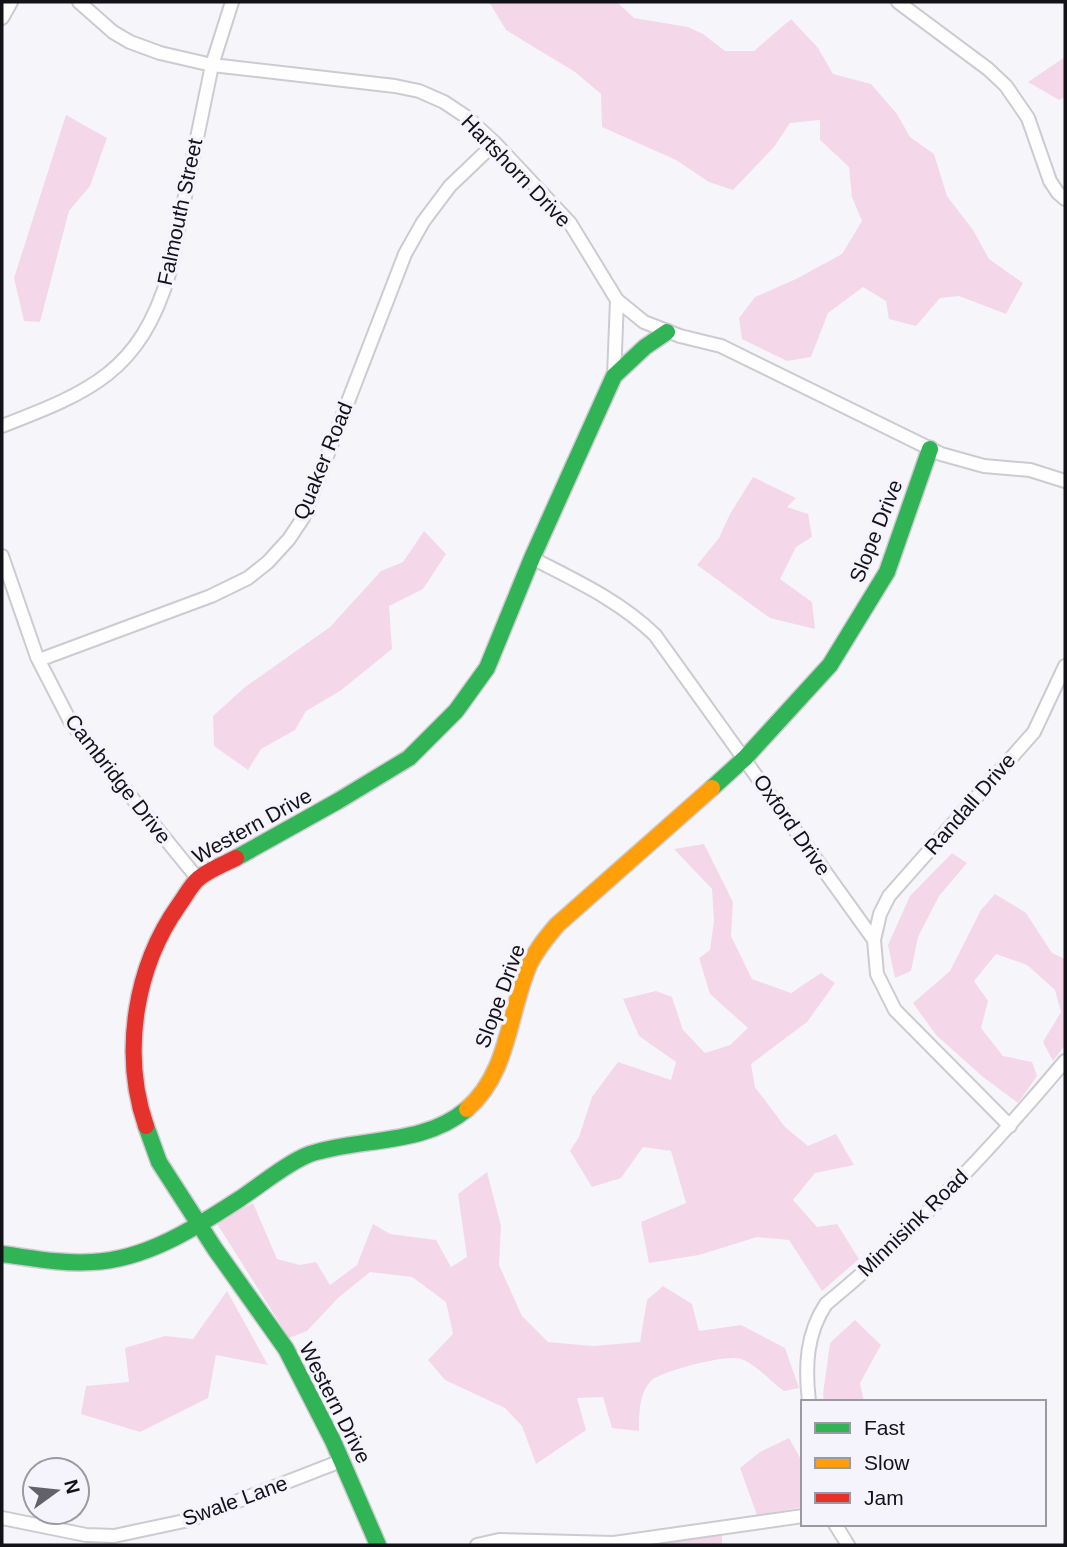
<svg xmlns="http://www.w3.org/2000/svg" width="1067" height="1547" viewBox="0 0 1067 1547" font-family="Helvetica,sans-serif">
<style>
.green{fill:#f4d8ea}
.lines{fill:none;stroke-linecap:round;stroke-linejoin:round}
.street-casing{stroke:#cccbd1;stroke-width:16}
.fast-casing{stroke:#cccbd1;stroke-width:19}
.slow-casing{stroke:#cccbd1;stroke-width:19}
.jam-casing{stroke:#cccbd1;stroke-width:19}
.street{stroke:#fefefe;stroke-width:12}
.fast{stroke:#30b455;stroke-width:16}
.slow{stroke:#ff9f0a;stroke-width:16}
.jam{stroke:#e5322d;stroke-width:16}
.labels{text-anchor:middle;stroke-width:7;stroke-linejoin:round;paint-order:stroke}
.street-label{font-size:21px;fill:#131219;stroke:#f5f4fc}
</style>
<rect width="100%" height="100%" fill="#f6f6fa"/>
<path class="green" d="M489,2H617L634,18L688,27L703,34L725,51H754L791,19L818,48L833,74L871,84L897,114L910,137L934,154L947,196L973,230L989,259L1023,283L1006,314L959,296L940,298L916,326L889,319L886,301L863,287L828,313L811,357L787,361L742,339L739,318L755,297L796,279L842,254L862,221L852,197L849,167L820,140V120L790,123L774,147L733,190L709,182L676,160L602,127L601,94L575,72L506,30Z
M1065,57V97L1059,100L1028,82Z
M66,115L107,138L90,186L69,211L40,322L24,321L14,278Z
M753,477L796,498L787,507L808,514L812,537L796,547L780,579L812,602L815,629L770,618L697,565L719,538L730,514Z
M424,531L446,554L423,589L389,606L392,649L340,691L306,711L295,730L261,749L248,770L214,746L213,716L245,687L330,627L381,571L403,562Z
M704,844L733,902L731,936L752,979L791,993L821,973L835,983L807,1022L751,1064L755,1087L785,1127L808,1146L836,1134L854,1165L815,1173L793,1200L817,1227L837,1224L859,1259L822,1291L789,1240L757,1237L699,1255L649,1263L641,1222L686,1203L671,1151L643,1147L621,1178L592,1187L570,1151L579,1137L592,1097L618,1062L671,1080L676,1062L639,1036L623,999L656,991L672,997L683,1030L705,1053L730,1045L748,1028L710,994L699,958L710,950L714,920L712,889L674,849Z
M952,853L967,863L939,896L918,937L911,971L895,978L888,945L910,896Z
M995,894L1026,913L1052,953L1065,959V1045L1053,1061L1043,1042L1061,1012L1055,990L1027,965L996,954L974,981L988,1001L981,1028L1003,1056L1032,1062L1037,1076L1018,1103L983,1077L936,1035L913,1003L950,971L981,910Z
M487,1172L501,1226L499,1265L522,1316L548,1342L593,1346L640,1342L647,1300L663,1286L692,1304L699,1331L741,1325L785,1348L799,1388L784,1391C770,1381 757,1365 741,1359C727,1354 663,1371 652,1380C639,1392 639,1415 639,1431L612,1428L603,1397L577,1398L586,1430L536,1464L522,1426L505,1408L445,1380L428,1360L453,1334L446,1302L412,1277L370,1272L338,1298L307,1331L289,1338L216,1222L253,1203L277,1259L300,1265L316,1262L330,1285L357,1265L373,1224L390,1234L436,1240L451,1267L467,1257L458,1194Z
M227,1291L268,1365L216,1355L208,1398L140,1432L81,1414L86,1386L129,1382L125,1348L165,1336L193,1339Z
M855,1320L881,1345L860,1383L864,1402H824L823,1394L830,1343Z
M789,1438L803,1463V1507L757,1515L740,1468L760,1452Z
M722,1533V1545H652Z"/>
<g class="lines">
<defs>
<path id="street" d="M79,2L113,32L130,42L160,53L212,65L395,86L419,91L444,102L468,118L495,143L570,223L617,300L644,322L680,336L721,346L941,454L984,466L1030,470L1065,481
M898,2L988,69L1006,86L1028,118L1050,181L1058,193L1065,199
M2,18L11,2
M614,376L617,300
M2,426C90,392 140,372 169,274L212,65L232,2
M2,556L37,657L71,723L198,879
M532,558C576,581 619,600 655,635L874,940L877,974L895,1010L1010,1126
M39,660L211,596L248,578L268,562L289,539L303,518L405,254L423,222L450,186L495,143
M874,940L880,914L889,896L1034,732L1065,666
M809,1402C805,1367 806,1334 826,1304C914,1232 992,1148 1065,1061
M2,1518L86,1535L114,1536L189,1520L341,1461
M835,1524L848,1545
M477,1545L499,1540L614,1543L803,1516"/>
<path id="fast" d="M712,788L745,758L830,665L887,572L930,449
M236,858L338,801L409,758L456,711L487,668L532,558L614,376L645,347L667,332
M146,1126L159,1162L215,1249L286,1349L333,1441L378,1545
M2,1254C32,1258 62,1264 92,1262C145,1260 195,1228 238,1200C258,1187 288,1162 310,1154C361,1137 424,1146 467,1109"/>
<path id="slow" d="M467,1109C509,1073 508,1014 529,965C536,950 546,938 557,925L712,788"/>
<path id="jam" d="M146,1126C121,1053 135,967 179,905C185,897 191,885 198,879C208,870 224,864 236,858"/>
</defs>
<use href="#street" class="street-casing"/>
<use href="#fast" class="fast-casing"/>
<use href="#slow" class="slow-casing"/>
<use href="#jam" class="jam-casing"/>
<use href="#street" class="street"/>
<use href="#fast" class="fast"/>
<use href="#slow" class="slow"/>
<use href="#jam" class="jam"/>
</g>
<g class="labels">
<g class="street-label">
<text transform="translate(516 171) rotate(46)" y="7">Hartshorn Drive</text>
<text transform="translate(180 212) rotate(-78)" y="7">Falmouth Street</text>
<text transform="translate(323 461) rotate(-68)" y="7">Quaker Road</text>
<text transform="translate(876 531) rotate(-68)" y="7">Slope Drive</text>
<text transform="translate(118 779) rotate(52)" y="7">Cambridge Drive</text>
<text transform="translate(970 804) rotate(-49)" y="7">Randall Drive</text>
<text transform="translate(792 825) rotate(55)" y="7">Oxford Drive</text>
<text transform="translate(252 826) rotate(-29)" y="7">Western Drive</text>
<text transform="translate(500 996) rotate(-70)" y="7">Slope Drive</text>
<text transform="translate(913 1223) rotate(-44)" y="7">Minnisink Road</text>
<text transform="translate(335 1403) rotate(63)" y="7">Western Drive</text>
<text transform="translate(235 1501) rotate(-20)" y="7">Swale Lane</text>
</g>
</g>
<rect width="1067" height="1547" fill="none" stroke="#131219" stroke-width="7"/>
<rect x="801" y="1400" width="245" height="126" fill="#f5f4fc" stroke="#9b9aa1" stroke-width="2"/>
<rect x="815" y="1423" width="35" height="10" fill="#30b455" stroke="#9b9aa1" stroke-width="2"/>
<text x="864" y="1435" font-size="21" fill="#131219">Fast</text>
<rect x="815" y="1458" width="35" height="10" fill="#ff9f0a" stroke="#9b9aa1" stroke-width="2"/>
<text x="864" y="1470" font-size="21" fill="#131219">Slow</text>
<rect x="815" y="1493" width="35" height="10" fill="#e5322d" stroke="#9b9aa1" stroke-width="2"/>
<text x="864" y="1505" font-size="21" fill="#131219">Jam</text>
<g transform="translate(56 1491) rotate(75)"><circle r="33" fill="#f5f4fc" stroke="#9b9aa1" stroke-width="2"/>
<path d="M0-5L12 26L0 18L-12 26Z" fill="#626268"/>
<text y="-10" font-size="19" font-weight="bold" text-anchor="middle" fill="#131219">N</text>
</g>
</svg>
